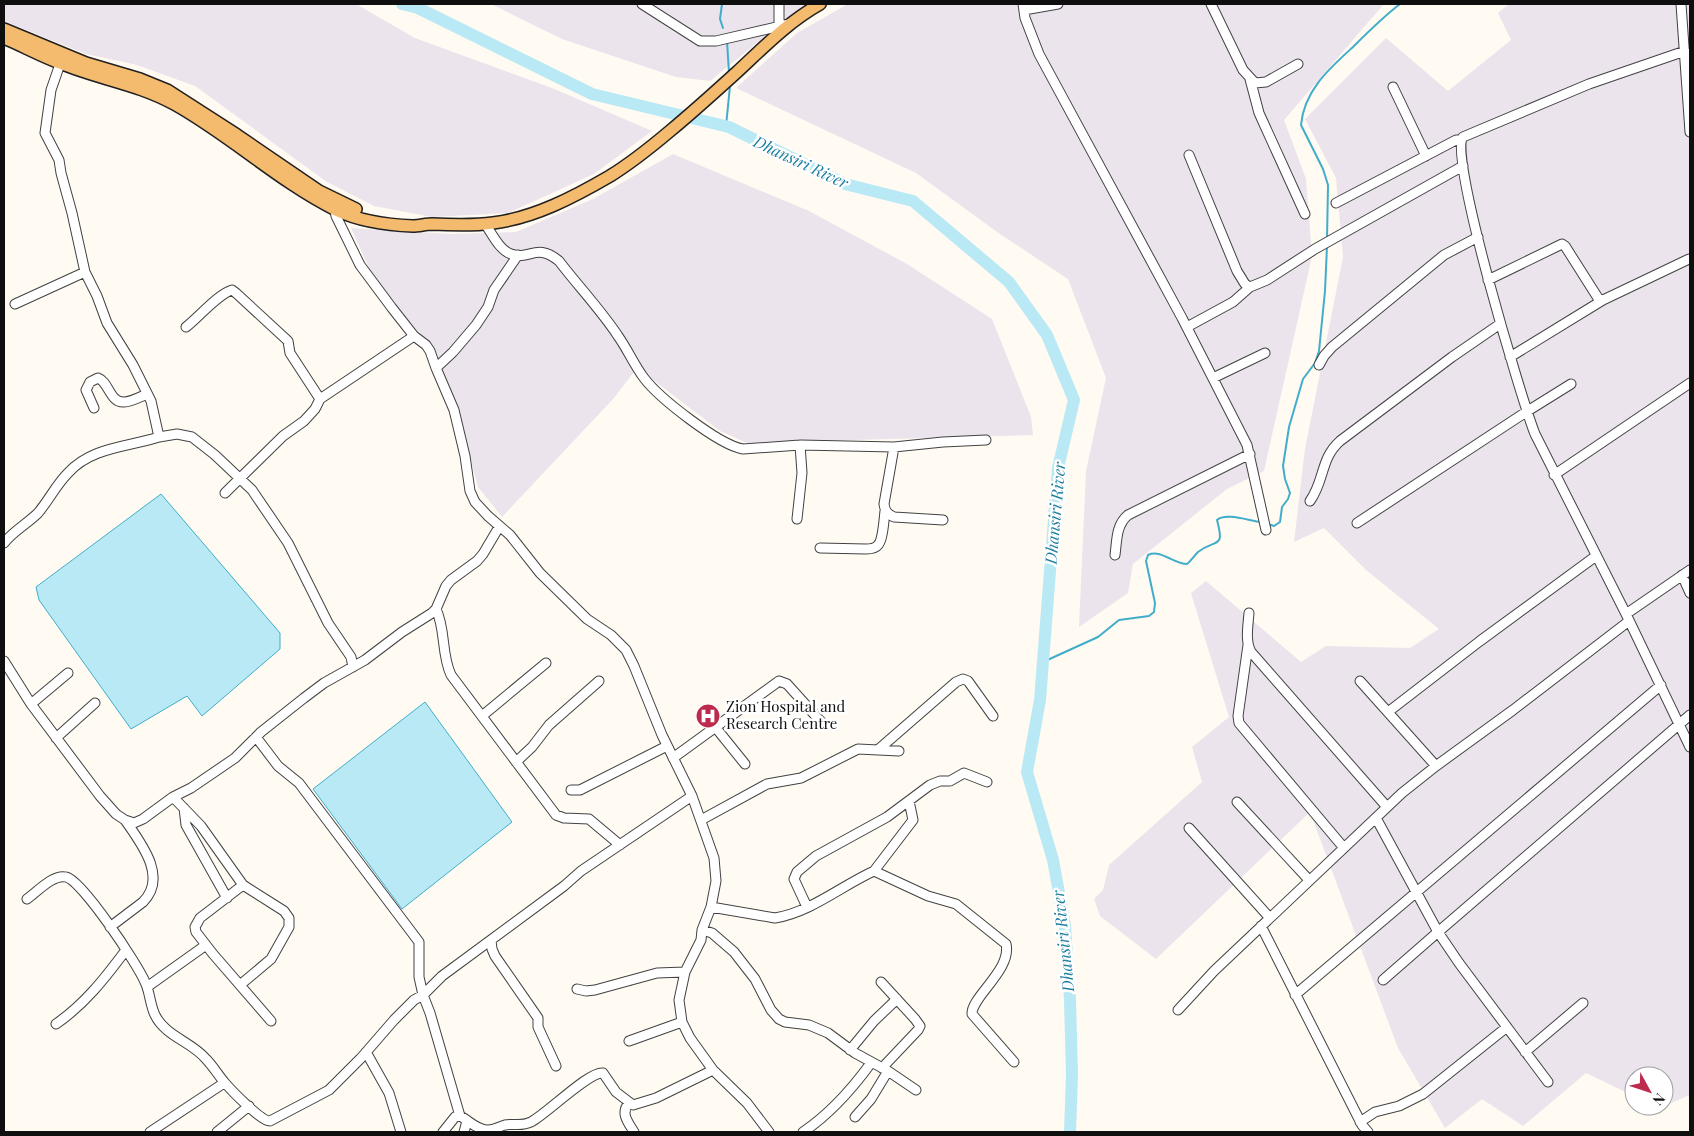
<svg xmlns="http://www.w3.org/2000/svg" width="1694" height="1136" viewBox="0 0 1694 1136" font-family="'Playfair Display',serif">
<style>
.industrial{fill:#ebe4ed}
.water{fill:#b8e9f5;stroke:#41adca}
.lines{fill:none;stroke-linecap:round;stroke-linejoin:round}
.stream{stroke:#41adca;stroke-width:2}
.river{stroke:#b8e9f5;stroke-width:12}
.minor-casing{stroke:#424242;stroke-width:11}
.major-casing{stroke:#202020;stroke-width:14}
.minor{stroke:#fff;stroke-width:9}
.major{stroke:#f4ba6d;stroke-width:11}
.labels{text-anchor:middle;stroke-width:5;stroke-linejoin:round;paint-order:stroke}
.poi-label{font-size:15px;fill:#0f0f0f;stroke:#fff;text-anchor:start}
.water-label{font-size:16px;font-style:italic;fill:#1b7e9f;stroke:#fff}
</style>
<rect width="100%" height="100%" fill="#fffaf2"/>
<path class="industrial" d="M4,4H356L415,38L552,88L652,131L594,174L508,213L432,217L374,206L327,182L195,86L137,65L86,54L4,21Z
M491,4H805L710,81L676,77L562,39Z
M848,4H1384L1284,120L1306,179L1312,256L1264,471L1227,489L1133,564L1128,593L1079,627L1086,471L1106,378L1068,279L1000,234L916,173L736,88L797,33Z
M1509,4H1690V1095L1664,1106V1076H1634V1096L1586,1073L1523,1126L1482,1099L1445,1128L1398,1048L1310,812L1156,959L1100,916L1094,899L1103,890L1109,865L1202,782L1192,747L1229,717L1191,593L1206,581L1301,662L1326,646L1410,648L1439,629L1366,570L1324,528L1294,542L1305,449L1343,257L1336,178L1305,119L1386,38L1448,91L1511,40L1498,13Z
M673,154L809,211L907,264L992,319L1031,417L1033,435L747,443L720,431L648,376L640,364L614,398L502,517L478,487L457,410L433,349L375,281L351,228L451,234L516,232L593,199Z"/>
<path class="water" d="M161,494L280,633V649L202,716L187,696L131,729L39,600L36,587Z
M425,702L512,822L402,909L313,789Z"/>
<g class="lines">
<path class="stream" d="M722,4L720,19L723,28
M727,41L729,73
M726,126L730,86
M1327,239L1328,185L1323,169L1301,125C1304,90 1330,68 1354,46C1369,31 1383,17 1400,4
M1268,524L1274,526L1280,522L1282,507L1288,499L1290,493L1285,479L1283,466L1289,427L1303,379L1315,363L1319,351L1325,291L1327,246
M1043,662L1098,637L1119,620L1149,616L1154,612L1155,603L1146,561L1148,555C1161,549 1174,564 1187,564C1191,561 1194,556 1198,552C1216,538 1225,550 1217,520C1225,512 1250,521 1261,522"/>
<path class="river" d="M402,4L418,8L592,94L729,127L845,184L913,201L1009,282L1047,335L1074,400L1058,468L1040,700L1027,772L1053,860L1065,926L1070,1000L1072,1075L1070,1132"/>
<defs>
<path id="minor" d="M642,4L700,41H716L789,24
M1023,4L1025,18L1039,54L1182,318L1247,445L1266,530
M1211,4L1243,70L1255,83L1266,82L1298,64
M1681,4L1690,132
M1024,10L1058,4
M779,26V4
M1685,51L1589,84L1463,137C1448,155 1522,401 1535,434L1626,614L1690,747
M1250,79L1259,113L1305,214
M1393,87L1426,156
M1189,155L1237,271L1245,284L1250,287L1267,280L1315,249L1463,166
M1336,203L1456,140H1460
M334,205L336,216L360,265L392,308L414,336L426,345L430,351L436,368L454,410L465,456L470,491L475,502L488,516L510,535L540,573L587,619L611,635L626,650L634,666L662,735L692,796L714,858L716,881L711,907L702,930L701,940L685,972L679,1000L682,1022L690,1038L713,1070L747,1103L769,1132
M485,224C492,233 499,250 511,254C530,261 536,242 559,261C578,286 601,310 618,336C628,350 634,365 644,378C659,398 719,445 743,449L800,445L894,447L943,442L986,440
M1488,280L1562,244L1565,246L1598,298L1603,300L1689,259
M15,304L85,272
M186,327C198,318 218,294 232,290L236,293L288,341L290,353L320,399
M1187,327L1233,302L1250,287
M1510,357L1603,300
M1319,365L1324,356L1332,347L1444,255L1478,237
M436,368L453,352L476,325L488,307L494,290L518,255
M1213,378L1265,353
M94,408L86,390L90,382L98,378C109,382 110,403 124,402C131,402 140,397 147,394
M159,437L177,434L192,437L215,455L252,490L288,543L328,623L351,657L353,667
M894,447L884,504C885,511 887,514 894,517L943,520
M1554,475L1690,383
M225,493L283,436L304,421L315,409L320,399L414,336
M1310,501C1325,480 1320,459 1340,441L1452,357L1500,324
M797,519L802,473L800,445
M1357,523L1526,412L1571,384
M4,543C13,531 27,524 38,513C49,500 56,485 68,473C91,447 128,447 159,437L151,401L133,365L107,323L97,296L85,272L72,213L61,173L59,160L45,133L51,90L60,64
M820,548L866,549C870,549 875,549 878,545C883,540 884,519 885,511
M1115,555C1117,540 1116,525 1128,515L1250,454
M1682,575L1690,593
M436,609C446,630 441,654 451,675L556,815L564,818L589,819L620,845
M1249,613C1248,626 1245,641 1251,652L1387,807
M1626,614L1690,570
M1248,645L1238,716L1239,723L1344,848
M4,661L31,704L100,796L116,814L125,820L134,823L143,819L173,797L191,788L235,758L261,732L304,698L324,683L365,660L402,632L432,613L436,609L446,586L451,580L477,561L483,554L499,527
M1360,681L1436,766
M31,704L68,673
M1388,712L1480,641L1596,556
M482,716L546,663
M716,728L745,764
M256,737L278,766L299,783L419,942V977L423,995L430,1013L460,1116L455,1117L443,1132
M56,738L95,703
M879,749L956,682L963,679L968,681L993,716
M673,758L779,681L787,684L823,724
M516,762L532,747L549,725L599,681
M571,790H580L667,746
M173,797L201,826L243,885L284,911L289,918V927L271,959L240,985
M1237,802L1309,880
M184,808L186,825L227,898
M1376,818L1438,932L1690,715
M701,820L767,784L801,778L858,749L899,751
M1189,828L1269,917
M874,871L913,820L909,801
M243,885L200,918L195,927L196,932L213,954L271,1021
M27,899C37,892 53,874 66,877C82,880 138,965 145,982C150,992 150,1005 155,1015C165,1036 192,1042 206,1059C213,1066 218,1075 225,1083C232,1091 261,1121 270,1121L329,1090L361,1058L394,1020L414,1000L423,995L442,976L564,886L581,871L692,796
M711,907L775,918C811,912 841,886 874,871L928,896L956,904L1006,944C1012,970 971,997 972,1014L1014,1062
M807,907L794,879L797,872L816,856L887,817L930,785L940,781H950L964,773L987,782
M1261,926L1362,1125L1368,1132
M110,927L143,902C168,877 141,843 125,820
M702,930L712,933L734,952L755,979L771,1010L779,1019L785,1022L809,1025L828,1033L855,1053L888,1071L916,1090
M491,940L492,949L495,956L538,1018V1027L556,1066
M1383,980L1438,932L1459,963L1548,1082
M881,982L915,1019L920,1026L918,1030L882,1068
M147,987L206,945
M577,989L586,991L595,990L657,973L685,972
M1295,995L1661,685
M1178,1010L1214,971L1402,793L1436,766L1513,710L1629,621
M56,1024C85,1004 105,978 126,950
M629,1041L682,1022
M850,1050L874,1021L897,999
M366,1052L389,1093L401,1132
M1525,1052L1583,1003
M629,1103C620,1113 628,1122 634,1132
M460,1116C470,1121 474,1128 486,1130C493,1131 498,1127 505,1125C515,1123 520,1127 531,1122C548,1113 589,1071 603,1073L616,1092L633,1105L656,1098L713,1070
M855,1117L871,1099L888,1071
M1360,1122L1375,1112L1399,1106L1423,1094L1507,1027
M150,1132L224,1083
M217,1132L249,1106
M464,1132L467,1121
M803,1132C830,1114 852,1089 871,1063"/>
<path id="major" d="M4,29L86,63L140,79L167,90L237,135L319,191L356,209
M4,38C23,46 41,56 60,63C98,79 138,84 174,104C230,135 278,181 336,210C359,221 387,225 413,226C419,226 426,224 432,224C452,225 472,226 493,223C534,218 574,197 610,176C631,163 651,147 670,131C693,112 715,92 737,72C764,47 788,22 820,4"/>
</defs>
<use href="#minor" class="minor-casing"/>
<use href="#major" class="major-casing"/>
<use href="#minor" class="minor"/>
<use href="#major" class="major"/>
</g>
<defs>
<symbol id="hospital-disc" viewBox="-11 -11 22 22"><circle r="9.5" fill="#bc2b4d" stroke="#fff"/><path d="M-5-5h3v3.5h4V-5h3V5h-3V1.5h-4V5h-3Z" fill="#fff"/></symbol>
</defs>
<g fill-rule="evenodd">
<use href="#hospital-disc" x="694" y="702" width="28" height="28"/>
</g>
<g class="labels">
<g class="poi-label">
<text x="726" y="712">Zion Hospital and<tspan x="726" dy="17">Research Centre</tspan></text>
</g>
<g class="water-label">
<text transform="translate(801 162) rotate(25)" y="6">Dhansiri River</text>
<text transform="translate(1055 513) rotate(-85)" y="6">Dhansiri River</text>
<text transform="translate(1063 941) rotate(-96)" y="6">Dhansiri River</text>
</g>
</g>
<rect width="1694" height="1136" fill="none" stroke="#0f0f0f" stroke-width="10"/>
<g transform="translate(1649 1091) rotate(130)"><circle r="24" fill="#ffffff" stroke="#9f9f9f"/>
<path d="M0-4L9 19L0 12L-9 19Z" fill="#bc2b4d"/>
<text y="-8" font-size="14" font-weight="bold" text-anchor="middle" fill="#0f0f0f">N</text>
</g>
</svg>
